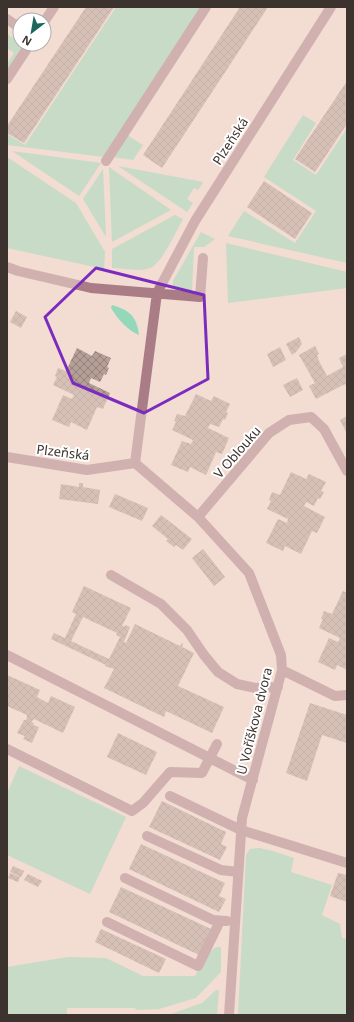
<svg xmlns="http://www.w3.org/2000/svg" width="354" height="1022" viewBox="0 0 354 1022" font-family="'Noto Sans',sans-serif">
<style>
.green{fill:#93d9b9}
.building{fill:url(#building-cross-hatch);fill-rule:evenodd}
.lines{fill:none;stroke-linecap:round;stroke-linejoin:round}
.minor{stroke:#a97c86;stroke-width:10}
.marked{fill:none;stroke:#7b2cbf;stroke-width:3;stroke-linejoin:round}
.labels{text-anchor:middle;stroke-width:4;stroke-linejoin:round;paint-order:stroke}
.street-label{font-size:13px;fill:#3c332f;stroke:#fff}
</style>
<defs>
<pattern id="building-cross-hatch" width="8" height="8" patternUnits="userSpaceOnUse"><rect width="8" height="8" fill="#b49e95"/><path d="M0 0l8 8M0 8l8-8" fill="none" stroke="#94817a"/></pattern>
</defs>
<rect width="100%" height="100%" fill="#f3dcd2"/>
<path class="green" d="M116,7H201L104,157L7,145V134L25,145Z
M7,34L20,42V44L24,45L7,72V64L14,53L7,48Z
M303,115L316,123L293,160L316,175L347,128V263L228,236L244,211L295,243L316,211L264,177Z
M127,135L143,145L133,160L113,157Z
M12,151L101,163L79,196Z
M7,157L76,203L105,252L104,269L7,248Z
M118,166L203,182V183L198,190L194,188L187,199L193,203L187,212Z
M109,167L171,210L112,242Z
M103,169L106,237L83,199Z
M175,215L183,219C176,231 162,264 150,268C141,272 122,268 112,268V249Z
M201,232L215,239L204,247H194L192,291L176,290L173,286V281Z
M226,243L347,272V288L228,303Z
M112,305C129,310 137,316 139,335C128,331 117,318 111,308Z
M19,766L126,817L90,894L7,855V793Z
M259,848L273,851L294,858L291,872L332,885L322,915L340,924L342,938L347,939V1015H238L246,855L250,849Z
M216,947H221V972L196,998L159,1009L136,1010L135,1008H67V1015H7V967L68,957L106,958L143,976H195L206,955Z
M216,990H219L217,1015H168L202,1003Z"/>
<path class="building" d="M86,7H114L24,143L7,133V126Z
M240,7H268L162,168L143,155Z
M347,81V124L315,172L295,159Z
M264,181L312,213L295,239L247,207Z
M16,311L27,317L21,328L10,322Z
M299,337L302,344L296,352L292,355L286,344Z
M315,346L319,354L317,355L319,361L327,376L343,367L339,358L347,354V389L345,384L316,399L309,386L315,383L299,355Z
M280,347L286,360L273,367L267,354Z
M77,348L92,356L95,351L111,358L107,367L109,368L106,375L104,374L100,382L91,378L89,383L110,393L103,409L97,407L87,430L71,422L69,427L52,420L63,395L72,399L74,395L53,385L57,377L55,376L58,368L66,371Z
M297,378L303,390L290,397L283,385Z
M196,394L211,401L214,396L230,404L226,412L228,413L225,420L223,419L219,427L210,424L208,428L229,438L222,454L216,452L206,475L190,467L188,472L171,465L182,441L191,444L193,440L172,430L176,422L174,421L177,414L185,416Z
M347,416V434L340,420Z
M291,472L306,479L309,474L326,482L321,491L324,492L320,499L318,498L314,506L306,502L304,506L325,517L317,533L312,531L301,554L285,546L283,551L266,543L278,519L287,523L288,519L267,509L271,501L269,500L272,492L280,495Z
M79,483H83V487L100,490L98,504L59,499L61,484L79,487Z
M115,494L148,508L142,521L109,507Z
M161,515L192,539L183,550L176,545L174,547L166,541L168,539L152,526Z
M203,549L225,577L214,586L192,558Z
M84,586L131,608L122,626L124,627L125,625L130,627L124,642L126,643L135,624L180,646L182,643L183,644L182,647L194,653L178,686L224,707L212,733L166,711L164,717L104,688L114,669L105,666L106,665L51,639L54,633L65,638L76,614L72,612ZM83,617L117,633L116,635L120,637L109,659L71,641Z
M343,591L347,593V670L337,665L335,670L318,662L329,638L338,642L340,638L319,628L323,619H321L324,611L332,614Z
M7,675L40,690L37,697L48,703L51,696L75,707L63,733L34,719L31,722L34,723L33,725L39,727L32,743L23,739L25,736L17,733L24,720H26L27,717V715L7,706Z
M310,703L347,715V743L322,735L307,781L286,773Z
M118,733L157,752L146,775L107,757Z
M162,801L226,832L221,844L227,847L220,860L149,827Z
M141,844L225,883L219,896L226,899L219,912L129,869Z
M13,866L24,871L21,877L10,872Z
M10,873L20,877L18,882L8,878Z
M338,873L347,875V902L330,896Z
M28,874L42,881L38,887L24,880Z
M121,887L211,929L199,955L109,912Z
M101,929L166,959L159,973L95,942Z"/>
<g class="lines">
<path class="minor" d="M7,19L20,28
M44,22L54,7
M7,79L30,44
M106,161L206,7
M7,267L18,271L91,288L200,297L203,258
M7,457L87,470L135,463
M135,463L198,517L249,573L281,655L282,670L242,818L229,1015
M135,463L157,293L195,221L331,7
M198,517L269,433L289,420L311,417L324,429L347,471
M111,575L161,604L187,630L204,655L218,672L237,684L256,688L278,687
M7,655L253,780
M282,670L335,696L347,695
M7,749L132,811L143,803L170,772L202,773L217,744
M170,796L241,830L347,863
M147,836L221,870L238,872
M125,878L213,920L227,921
M107,922L198,966L220,921"/>
</g>
<path d="M0 0H354V1022H0ZM96,268L204,295L208,379L144,413L73,383L45,317Z" fill="#f3dcd2" fill-opacity=".55" fill-rule="evenodd"/>
<path class="marked" d="M96,268L204,295L208,379L144,413L73,383L45,317Z"/>
<g class="labels">
<g class="street-label">
<text transform="translate(230 141) rotate(-57)" y="5">Plzeňská</text>
<text transform="translate(63 452) rotate(7)" y="5">Plzeňská</text>
<text transform="translate(237 452) rotate(-49)" y="5">V Oblouku</text>
<text transform="translate(254 721) rotate(-76)" y="5">U Voříškova dvora</text>
</g>
</g>
<rect width="354" height="1022" fill="none" stroke="#3c332f" stroke-width="16"/>
<g transform="translate(32 32) rotate(211)"><circle r="19" fill="#ffffff" stroke="#b1adac"/>
<path d="M0-3L7 15L0 10L-7 15Z" fill="#1c665e"/>
<text y="-6" font-size="11" font-weight="bold" text-anchor="middle" fill="#3c332f">N</text>
</g>
</svg>
